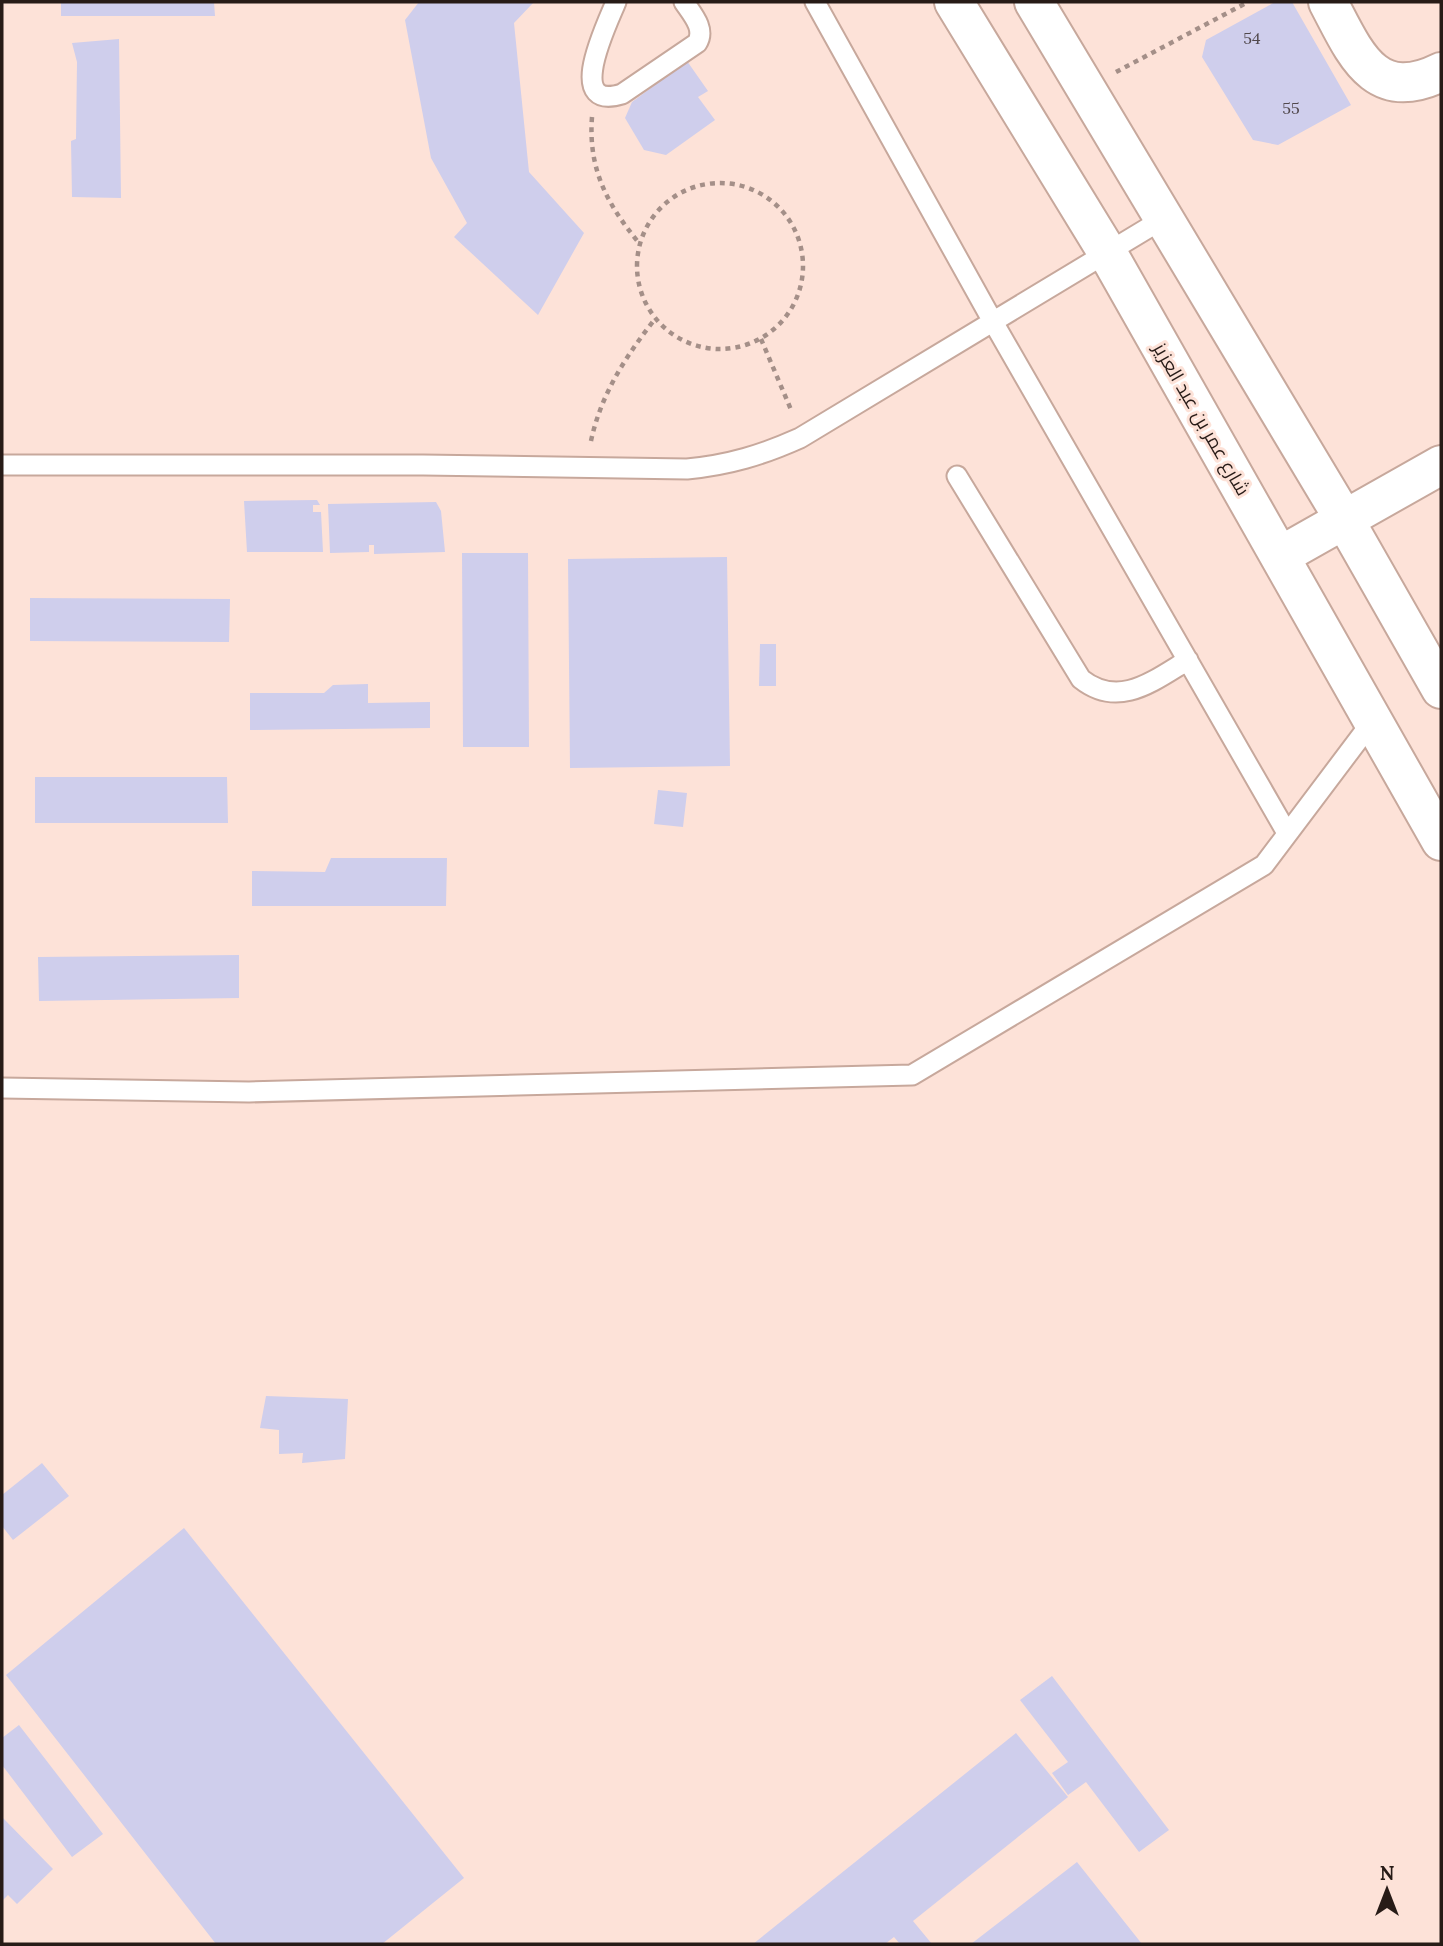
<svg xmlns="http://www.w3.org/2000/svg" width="1443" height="1946" viewBox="0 0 1443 1946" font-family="Lora,Cairo,serif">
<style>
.building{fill:#cfceec}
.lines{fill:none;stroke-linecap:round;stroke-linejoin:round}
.lane-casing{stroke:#c7a89c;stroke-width:23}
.street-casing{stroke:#c7a89c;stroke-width:42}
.secondary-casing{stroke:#c7a89c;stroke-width:42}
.path{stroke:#a48f88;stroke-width:4.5;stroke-dasharray:5 5;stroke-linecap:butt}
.lane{stroke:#fff;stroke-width:19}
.street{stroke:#fff;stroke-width:38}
.secondary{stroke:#fff;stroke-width:38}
.labels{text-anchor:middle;stroke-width:6;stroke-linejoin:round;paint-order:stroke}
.number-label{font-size:16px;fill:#51484c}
.street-label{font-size:19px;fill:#271b17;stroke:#fde2d8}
</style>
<rect width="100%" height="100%" fill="#fde2d8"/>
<path class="building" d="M61,2H214L215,16H61Z
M419,2H534L514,23L529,172L584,233L538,315L454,237L467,223L431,158L405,20Z
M1275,2H1292L1351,105L1278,145L1253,140L1202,57L1206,40Z
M119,39L121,198L72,197L71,141L76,139L77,62L72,43Z
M687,61L708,91L698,97L715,120L666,155L644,150L625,118L632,102Z
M317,500L320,505H313V512H321L323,552H247L244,501Z
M436,502L441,511L445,552L374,554V545H369V552L330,553L328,504Z
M462,553H528L529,747H463Z
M727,557L730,766L570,768L568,559Z
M30,598L230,599L229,642L30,641Z
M760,644H776V686H759Z
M368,684V703L430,702V728L250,730V693H324L333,685Z
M35,777H227L228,823H35Z
M658,790L687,793L683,827L654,824Z
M331,858H447L446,906H252V871L325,872Z
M239,955V998L39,1001L38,957Z
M266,1396L348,1399L345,1459L302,1463L303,1453L279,1454V1430L260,1428Z
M42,1463L69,1496L13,1540L2,1526V1495Z
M184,1528L464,1878L382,1944H216L6,1675Z
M1052,1676L1169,1830L1139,1852L1086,1782L1068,1795L1052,1773L1068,1762L1020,1700Z
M19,1725L103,1834L72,1857L2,1765V1738Z
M1016,1733L1068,1797L913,1921L932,1944H900L894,1937L885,1944H753Z
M2,1817L53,1869L17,1904L8,1895L2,1901Z
M1077,1862L1142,1944H971Z"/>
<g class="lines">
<defs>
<path id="lane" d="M616,2C608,22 563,112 622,94L697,43C706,29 692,14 684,2
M815,2L992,320L1287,833
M2,465H423L687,469C729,465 762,455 800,438L1163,219
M957,476L1081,679C1119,709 1153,681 1188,660
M2,1088L249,1092L912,1075L1264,865L1374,719"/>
<path id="street" d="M1328,2C1355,53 1374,105 1441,72
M1280,556L1441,465"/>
<path id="secondary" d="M954,2L1107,252L1441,841
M1034,2L1344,519L1441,689"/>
</defs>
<use href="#lane" class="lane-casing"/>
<use href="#street" class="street-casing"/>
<use href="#secondary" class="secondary-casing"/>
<path class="path" d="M1116,72L1248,2
M592,117C588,169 607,204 639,243
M637 266a83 83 0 1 1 166 0a83 83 0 1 1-166 0Z
M761,339L792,412
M591,441C601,394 626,356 655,319"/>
<use href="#lane" class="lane"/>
<use href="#street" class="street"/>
<use href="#secondary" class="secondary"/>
</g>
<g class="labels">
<g class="number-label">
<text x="1252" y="44">54</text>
<text x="1291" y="114">55</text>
</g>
<g class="street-label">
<text transform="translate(1202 419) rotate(60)" y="7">شارع عمر بن عبد العزيز</text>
</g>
</g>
<rect width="1443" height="1946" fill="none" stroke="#271b17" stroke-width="7"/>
<g transform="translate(1387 1890)" stroke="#fde2d8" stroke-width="5" paint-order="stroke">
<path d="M0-5L12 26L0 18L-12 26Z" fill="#271b17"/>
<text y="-10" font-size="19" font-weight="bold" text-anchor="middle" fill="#271b17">N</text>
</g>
</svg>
